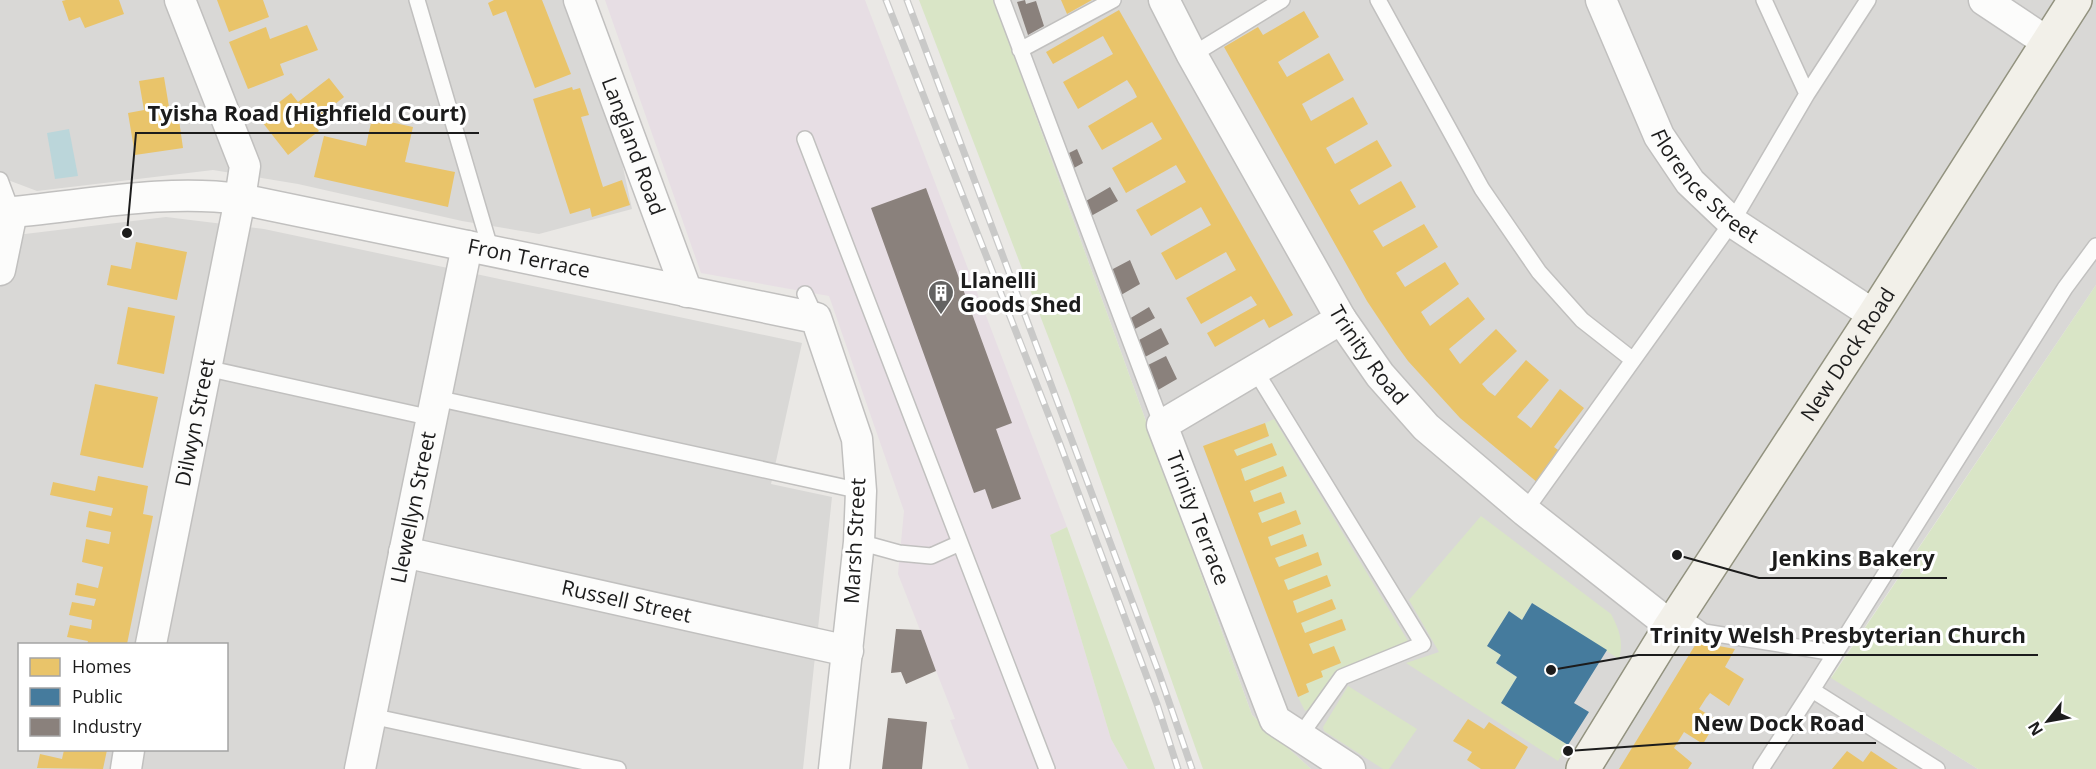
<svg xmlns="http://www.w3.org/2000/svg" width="2096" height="769" viewBox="0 0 2096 769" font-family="'Open Sans',sans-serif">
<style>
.residential{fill:#d9d8d6;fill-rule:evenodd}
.industrial{fill:#e7dee4}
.grass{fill:#d9e5c6}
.water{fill:#bbd6da}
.homes{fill:#e9c46a}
.public{fill:#457b9d}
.industry{fill:#8a817c}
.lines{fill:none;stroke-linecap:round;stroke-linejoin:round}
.service-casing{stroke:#c1c0bf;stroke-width:18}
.minor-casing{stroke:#c1c0bf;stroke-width:33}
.secondary-casing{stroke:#92927f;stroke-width:36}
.service{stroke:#fcfcfb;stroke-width:15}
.minor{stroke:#fcfcfb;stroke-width:30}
.secondary{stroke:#f2f0e9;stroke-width:33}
.rail-casing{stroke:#c9c9c8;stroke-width:7}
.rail{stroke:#fff;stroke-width:4.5;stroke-dasharray:14;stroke-linecap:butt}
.labels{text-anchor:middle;stroke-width:6;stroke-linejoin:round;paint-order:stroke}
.street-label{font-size:21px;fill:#1c1c1c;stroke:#fff}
.poi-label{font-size:21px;font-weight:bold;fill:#1c1c1c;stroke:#fff;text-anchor:start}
.leader{fill:none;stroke:#1c1c1c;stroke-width:2}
.callout-dot{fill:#1c1c1c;stroke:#fff;stroke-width:2}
.callout-label{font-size:22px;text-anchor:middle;font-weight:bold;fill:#1c1c1c;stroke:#fff;stroke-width:6;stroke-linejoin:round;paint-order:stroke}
</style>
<rect width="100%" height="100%" fill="#eae8e5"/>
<path class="residential" d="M0,0H565L586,53L621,158L632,209L539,234L462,221L298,184L213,170L37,191L0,177Z
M994,0H2096V285L1831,677L1978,769H1311L1252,715Z
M166,217L264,229L802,343L771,484L832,497L803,769H0V237ZM20,644H226V750H20Z"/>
<path class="industrial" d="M605,0H865L1067,527L1050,535L1111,739L1128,769H969L950,720L955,719L898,574L904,511L829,296L701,273Z"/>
<path class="grass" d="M919,0H994L1252,715L1311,769H1203L1069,391Z
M2096,285V769H1978L1831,678Z
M1274,419L1408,641L1338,670L1309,709L1305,711L1298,697L1309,692L1306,684L1321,671L1341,663L1334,647L1313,654L1309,644L1346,630L1341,619L1305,633L1301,623L1336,609L1331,599L1297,613L1293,601L1331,586L1288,590L1284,580L1322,565L1318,553L1279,567L1275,558L1307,546L1303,534L1271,546L1268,537L1301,524L1296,510L1262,523L1258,513L1285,503L1280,492L1254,502L1250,491L1287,476L1283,467L1245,481L1241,469L1276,455L1272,443L1237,456L1234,450L1269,437L1265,423Z
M1481,516L1611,614C1619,629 1624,642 1619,659L1532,603L1522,620L1509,611L1487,646L1501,655L1496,664L1517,677L1501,703L1568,745L1558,761L1406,663L1439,652L1409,600Z
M1067,527L1155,769H1128L1111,739L1050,535Z
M1348,686L1417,729L1389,769H1383L1324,731L1323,727Z"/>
<path class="water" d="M69,129L78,176L55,179L47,133Z"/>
<path class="homes" d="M66,0H119L124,14L85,28L80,17L69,21L62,1Z
M217,0H263L269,17L229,32Z
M494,0H542L571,74L535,88L506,11L493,16L488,3Z
M1061,0H1092L1067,14Z
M1119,10L1293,315L1269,328L1264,319L1215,347L1207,333L1257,305L1251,296L1201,324L1186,298L1236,270L1226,252L1176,280L1161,253L1211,225L1201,207L1151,236L1136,210L1186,182L1176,165L1126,193L1112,168L1162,139L1152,122L1102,150L1088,126L1137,97L1133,89L1127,80L1078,109L1063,82L1113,54L1103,36L1053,64L1046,52Z
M1304,11L1319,37L1278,62L1287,77L1329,53L1344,80L1302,104L1311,121L1353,97L1368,124L1326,148L1335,164L1377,140L1392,166L1350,190L1359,205L1401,181L1416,207L1373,231L1383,247L1424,224L1438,247L1396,273L1405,287L1445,262L1459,284L1421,312L1430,326L1468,297L1485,319L1449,349L1460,364L1496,329L1517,351L1482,384L1488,391L1495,396L1526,360L1549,380L1517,417L1524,422L1531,428L1560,389L1584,408L1554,447L1561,452L1538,483L1460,418L1408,361L1395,343L1367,301L1224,47L1258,27L1263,35Z
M307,25L318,50L280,64L284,75L248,89L229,42L266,27L270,39Z
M164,77L169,107L177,106L183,148L135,155L128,113L144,110L139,81Z
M329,78L344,97L312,122L319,131L288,155L259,118L291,93L298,102Z
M572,87L573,90L580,88L589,115L581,117L603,187L622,180L630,205L592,217L590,208L570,214L533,99Z
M372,118L413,127L405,162L455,172L448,207L314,177L324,136L366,146Z
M136,242L187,252L177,300L107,285L111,265L131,269Z
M128,307L175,316L164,374L117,364Z
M95,384L158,397L143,468L80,455Z
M1265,423L1269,436L1234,450L1237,456L1272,443L1277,455L1241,469L1245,481L1283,466L1287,476L1250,491L1254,502L1281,492L1285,503L1258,513L1262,523L1296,510L1301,524L1268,537L1271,546L1303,534L1307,546L1275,558L1279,567L1318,552L1322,565L1284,580L1288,590L1327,575L1331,586L1293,601L1297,613L1332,599L1336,609L1301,623L1305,633L1342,619L1346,630L1309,644L1313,654L1334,646L1341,663L1321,671L1323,677L1306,684L1309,692L1298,697L1203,446Z
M98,476L148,486L143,514L153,516L127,644H87L88,641L67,637L70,625L91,629L92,620L69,615L72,602L94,606L96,599L75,595L77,583L98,588L103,567L82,562L86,539L109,544L111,532L86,527L89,511L111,516L113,508L50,495L53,482L95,491Z
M1697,642L1735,649L1725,667L1744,679L1729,706L1710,693L1706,698L1699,709L1717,720L1703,744L1684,732L1674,748L1692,763L1688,769H1619Z
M1468,719L1484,729L1489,722L1528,747L1515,769H1481L1467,760L1472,752L1453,741Z
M64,750H107L103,769L37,768L40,754L62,759Z
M1847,751L1863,762L1871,751L1898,769H1832Z"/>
<path class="public" d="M1532,603L1607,650L1574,703L1589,712L1568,745L1501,703L1517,677L1496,663L1501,655L1487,646L1509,611L1522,620Z"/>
<path class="industry" d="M1025,0L1026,4L1036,1L1044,26L1028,35L1017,2Z
M1077,149L1083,163L1074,168L1069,153Z
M1110,187L1118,201L1091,216L1086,201Z
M926,188L1012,423L996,429L1021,499L992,509L985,489L974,493L871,208Z
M1130,260L1140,284L1121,295L1111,270Z
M1149,307L1155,318L1135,329L1129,319Z
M1161,328L1169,344L1145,357L1139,340Z
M1166,356L1177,379L1158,390L1148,365Z
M896,629L921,630L936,671L906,684L901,672L891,673Z
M888,718L927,722L922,769H882Z"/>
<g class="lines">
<defs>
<path id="service" d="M417,0L491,251
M1002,0L1162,425
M1378,0L1482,189L1539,272L1582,320L1633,360
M1764,0L1807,94
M1020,50L1113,0
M1192,55L1282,0
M805,139L1047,769
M0,180L12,212
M805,294L816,318
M206,368L432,418
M1255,370L1423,644L1342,677L1300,736
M436,398L861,491
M1525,511L1732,222L1807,94L1868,0
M859,542L899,553L931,556L960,543
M1679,614L1704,632L1835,653
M371,716L618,769
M1761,769L1812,690
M1937,769L1812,690L2065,288L2096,246"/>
<g id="minor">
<path id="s1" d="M579,0L687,292"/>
<path id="s2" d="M1164,0L1192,55L1341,319L1380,375L1426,427L1525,511L1671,626"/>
<path id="s3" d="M1601,0L1659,136L1690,182L1732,222L1874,315"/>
<path d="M1984,0L2047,42"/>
<path id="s4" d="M0,213C79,207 161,188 240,199L816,318L857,439L861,491L859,542L834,769"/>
<path d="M0,270L12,212"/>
<path id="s5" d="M1341,319L1162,425L1275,720L1350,769"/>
<path id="s6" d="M404,552L848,651"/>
<path id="s7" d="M151,644L240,199L245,166L180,0"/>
<path d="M126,769L129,750"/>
<path id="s8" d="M360,769L467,246"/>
</g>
<g id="secondary">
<path id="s9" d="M1583,769L1671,626L1874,315L2075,0"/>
</g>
</defs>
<use href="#service" class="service-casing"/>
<use href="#minor" class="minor-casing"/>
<use href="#secondary" class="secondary-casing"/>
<use href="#service" class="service"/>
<use href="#minor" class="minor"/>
<use href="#secondary" class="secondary"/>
<defs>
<path id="rail" d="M886,0L1060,444L1157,704L1178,769
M907,0L1159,673L1192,769"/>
</defs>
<use href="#rail" class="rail-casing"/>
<use href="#rail" class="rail"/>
</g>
<defs>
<symbol id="building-pin" viewBox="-11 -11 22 30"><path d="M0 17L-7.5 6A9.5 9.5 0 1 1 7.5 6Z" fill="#646362" stroke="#fff"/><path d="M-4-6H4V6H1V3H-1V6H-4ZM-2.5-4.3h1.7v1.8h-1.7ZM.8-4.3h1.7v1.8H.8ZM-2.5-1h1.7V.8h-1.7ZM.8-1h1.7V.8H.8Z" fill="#fff"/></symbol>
</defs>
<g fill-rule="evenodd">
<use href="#building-pin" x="926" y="278" width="30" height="40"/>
</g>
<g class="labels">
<g class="street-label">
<text dy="7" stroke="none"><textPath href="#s1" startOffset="156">Langland Road</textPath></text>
<text dy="7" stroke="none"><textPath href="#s3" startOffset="216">Florence Street</textPath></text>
<text dy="7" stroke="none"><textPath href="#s4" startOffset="536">Fron Terrace</textPath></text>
<text dy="7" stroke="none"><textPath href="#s2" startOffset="410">Trinity Road</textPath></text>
<text dy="7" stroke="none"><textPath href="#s9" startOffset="492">New Dock Road</textPath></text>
<text dy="7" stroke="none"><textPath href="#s7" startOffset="226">Dilwyn Street</textPath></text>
<text dy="7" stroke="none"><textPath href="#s8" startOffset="267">Llewellyn Street</textPath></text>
<text dy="7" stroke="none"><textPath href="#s5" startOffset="308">Trinity Terrace</textPath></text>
<text transform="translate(855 541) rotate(-87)" y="7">Marsh Street</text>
<text dy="7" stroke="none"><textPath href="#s6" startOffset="228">Russell Street</textPath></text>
</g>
<g class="poi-label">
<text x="960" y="288">Llanelli<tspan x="960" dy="24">Goods Shed</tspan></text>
</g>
</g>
<path class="leader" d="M127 233L136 133H479M1677 555L1759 578H1947M1551 670L1638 655H2038M1568 751L1681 743H1876"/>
<g class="callout-dot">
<circle cx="127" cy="233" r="6"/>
<circle cx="1677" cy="555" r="6"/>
<circle cx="1551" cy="670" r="6"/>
<circle cx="1568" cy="751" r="6"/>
</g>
<g class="callout-label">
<text x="307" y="121">Tyisha Road (Highfield Court)</text>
<text x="1853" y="566">Jenkins Bakery</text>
<text x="1838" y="643">Trinity Welsh Presbyterian Church</text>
<text x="1779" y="731">New Dock Road</text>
</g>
<rect x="18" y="643" width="210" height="108" fill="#ffffff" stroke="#a4a4a4" stroke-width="1.5"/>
<rect x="30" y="658" width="30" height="18" fill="#e9c46a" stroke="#a4a4a4" stroke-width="1.5"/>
<text x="72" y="673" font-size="18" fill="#1c1c1c">Homes</text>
<rect x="30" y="688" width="30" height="18" fill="#457b9d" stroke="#a4a4a4" stroke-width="1.5"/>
<text x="72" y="703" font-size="18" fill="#1c1c1c">Public</text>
<rect x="30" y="718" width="30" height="18" fill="#8a817c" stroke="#a4a4a4" stroke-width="1.5"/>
<text x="72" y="733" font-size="18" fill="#1c1c1c">Industry</text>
<g transform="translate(2048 721) rotate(239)" stroke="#ffffff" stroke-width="4.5" paint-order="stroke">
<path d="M0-4.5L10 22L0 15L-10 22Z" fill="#1c1c1c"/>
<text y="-9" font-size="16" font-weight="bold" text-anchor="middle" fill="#1c1c1c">N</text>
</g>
</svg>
